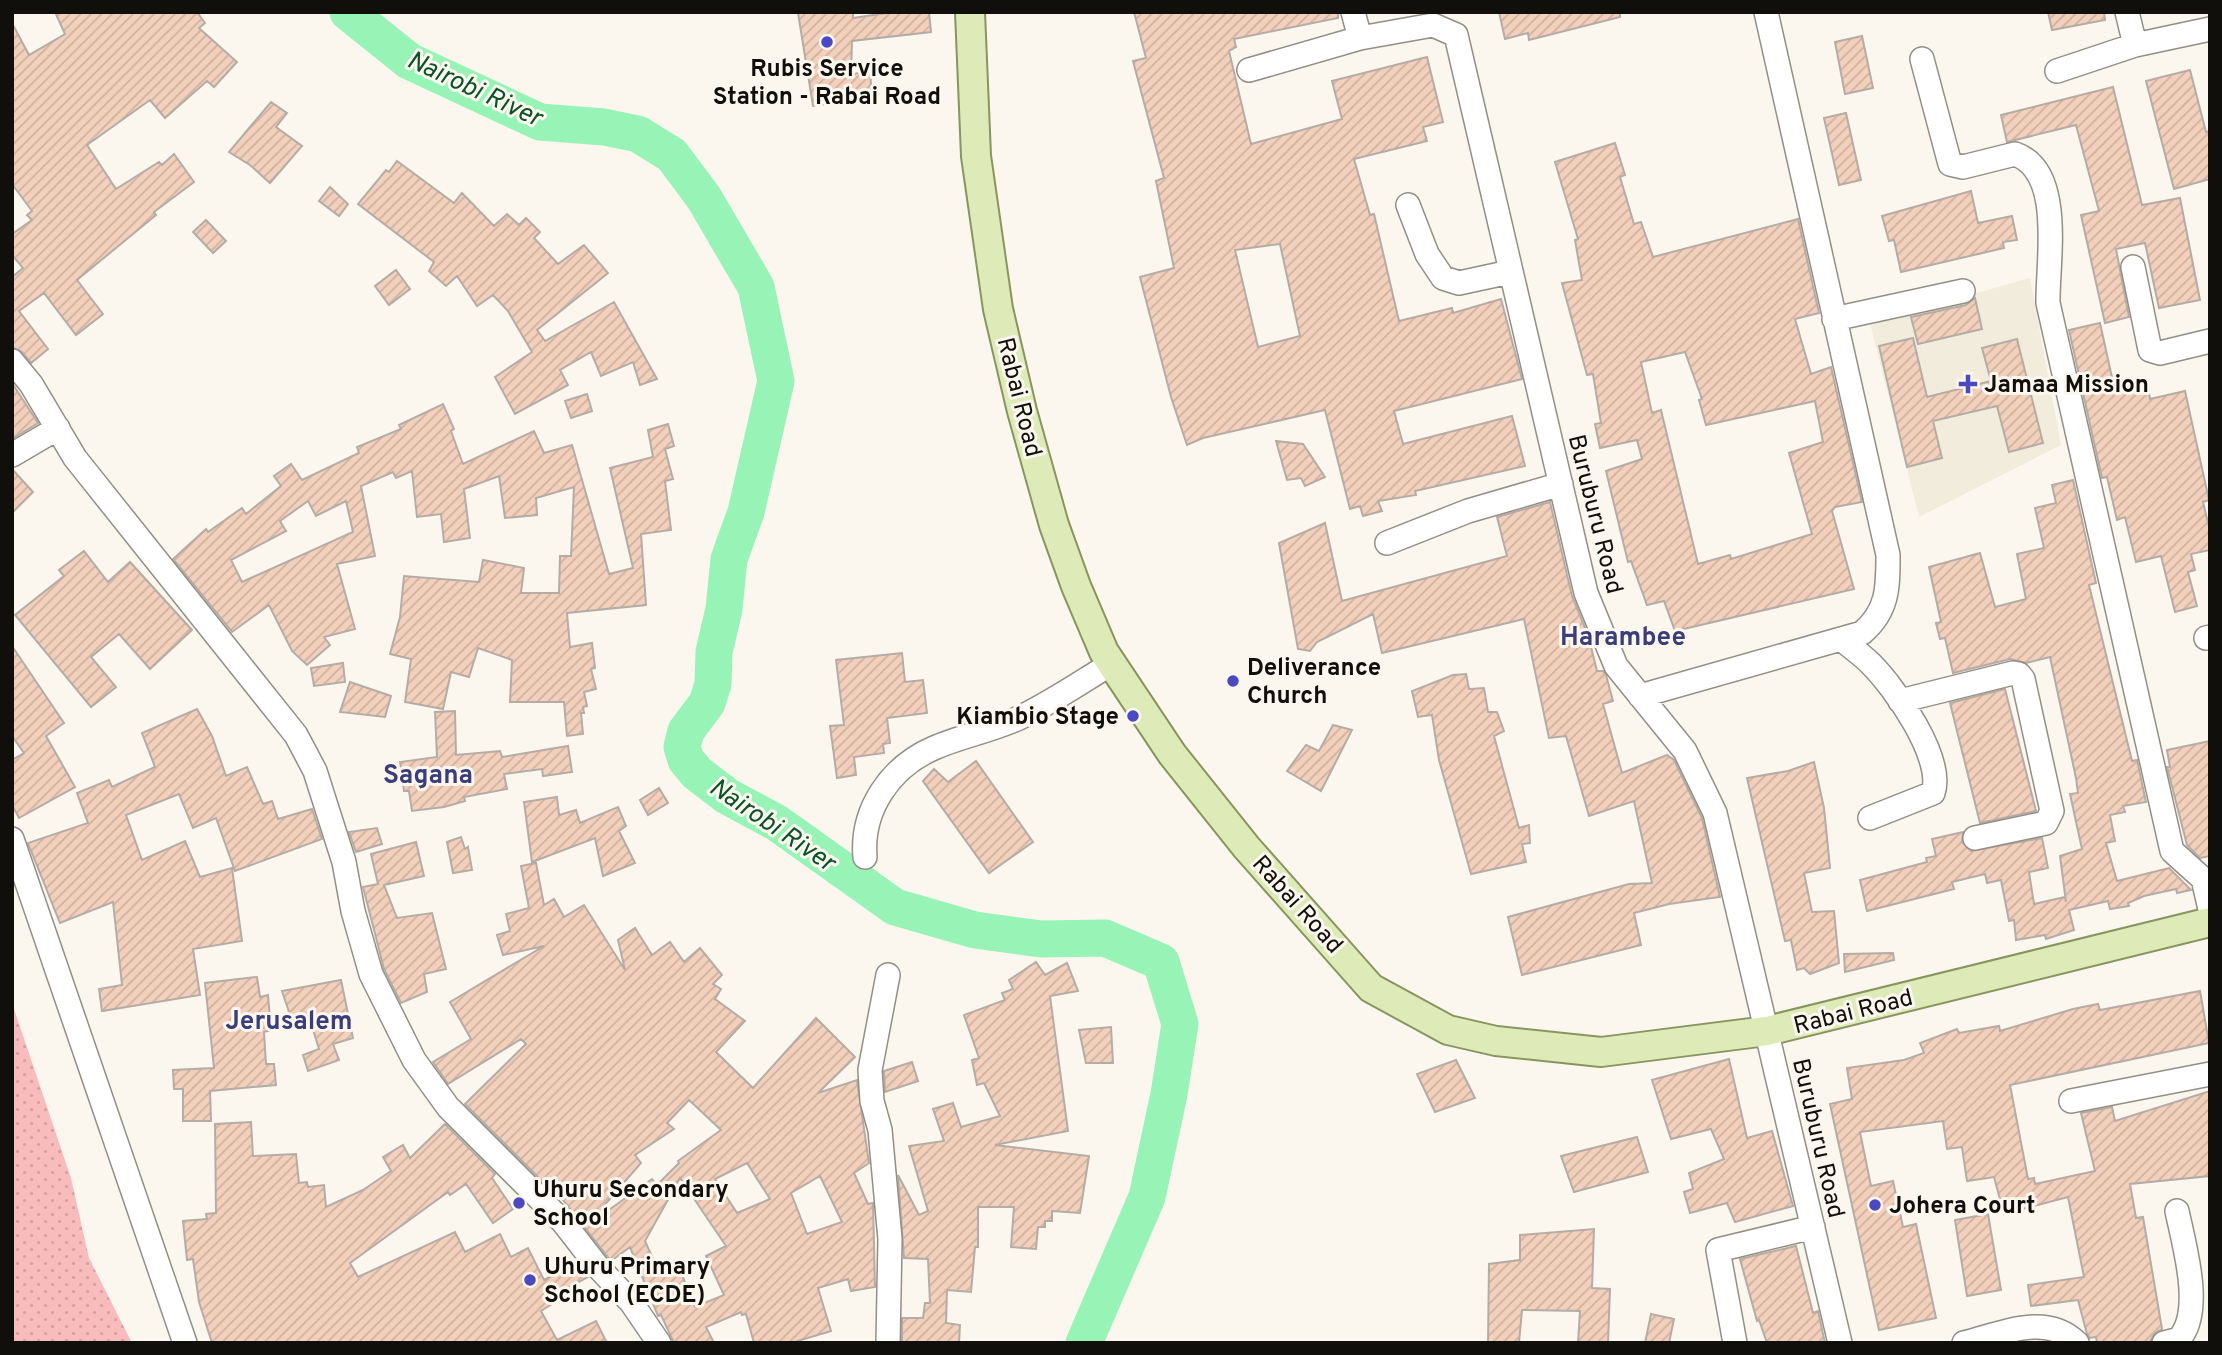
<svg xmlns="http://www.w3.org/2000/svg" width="2222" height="1355" viewBox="0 0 2222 1355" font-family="Overpass,sans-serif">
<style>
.built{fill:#f2ecdc}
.grass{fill:url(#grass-dots)}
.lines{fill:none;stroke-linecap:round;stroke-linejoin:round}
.river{stroke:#98f3b6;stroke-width:37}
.building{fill:url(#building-hatch);stroke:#b5aca6;stroke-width:2;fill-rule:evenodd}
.minor-casing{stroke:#938f87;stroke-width:26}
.major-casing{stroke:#88955f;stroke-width:32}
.minor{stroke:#fff;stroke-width:23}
.major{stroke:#deebb9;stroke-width:28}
.poi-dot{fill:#4b49bf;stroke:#fbf7ee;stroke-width:2.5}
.labels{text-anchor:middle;stroke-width:6;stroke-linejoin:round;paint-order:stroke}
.poi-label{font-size:24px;font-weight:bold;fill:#100f0c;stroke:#fbf7ee;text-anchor:start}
.street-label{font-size:24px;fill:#100f0c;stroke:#fbf7ee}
.water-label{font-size:26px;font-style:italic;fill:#0b512c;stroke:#fbf7ee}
.neighbourhood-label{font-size:26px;font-weight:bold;fill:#393d79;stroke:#fbf7ee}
</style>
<defs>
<pattern id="grass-dots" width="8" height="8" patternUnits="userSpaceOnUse" patternTransform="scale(1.75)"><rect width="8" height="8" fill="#f8bcbc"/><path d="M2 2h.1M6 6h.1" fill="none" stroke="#d4a0a0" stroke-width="1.8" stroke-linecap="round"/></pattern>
<pattern id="building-hatch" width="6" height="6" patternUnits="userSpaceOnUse" patternTransform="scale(1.75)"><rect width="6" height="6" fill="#f3d0bb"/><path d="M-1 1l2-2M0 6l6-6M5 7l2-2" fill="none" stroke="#cfb1a0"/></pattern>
</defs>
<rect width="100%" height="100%" fill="#fbf7ee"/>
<path class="built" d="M2030,278L2061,445L1919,517L1870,323Z"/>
<path class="grass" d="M12,1003L71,1178L89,1258L132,1343H12Z"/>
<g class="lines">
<path class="river" d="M348,12L409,61L540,122L604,127L638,134L672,155L704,198L756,287L776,381L746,512L729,559L724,609L714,652L713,684L707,703L686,731L682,747L686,760L697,773L727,796L777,823L895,907L975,930L1041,939L1105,938L1161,962L1180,1024L1169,1094L1147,1197L1084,1343"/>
</g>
<path class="building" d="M55,12H197L205,23L199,28L237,62L214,87L207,81L165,118L150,100L87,145L116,189L159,162L162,165L174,154L194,182L154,212L156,215L77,280L103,314L76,335L44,293L19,311L48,349L31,363L22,352L12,347V277L23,268L12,255V234L32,220L27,215L32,211L12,184V23L29,55L65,34Z
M853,12V18L893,12H929L931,32L852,41L851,75L870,70L872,98L813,106L798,13Z
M1134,12H1338V18L1234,39L1236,47L1229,51L1251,144L1342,119L1332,81L1427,57L1443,122L1423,127L1427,141L1354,159L1370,215L1374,214L1399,321L1452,308L1453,313L1501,299L1522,379L1394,411L1403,444L1512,416L1525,466L1415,491L1416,495L1378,501L1382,511L1363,516L1360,506L1350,509L1325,410L1203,438L1187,445L1171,397L1140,277L1174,268L1156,181L1164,178L1133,61L1146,58ZM1280,244L1300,336L1258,347L1235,250Z
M1499,12H1620V17L1529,40L1528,33L1505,39Z
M2048,12H2104L2105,20L2052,30Z
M1862,36L1873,88L1845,94L1835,42Z
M2190,70L2206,132L2210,131V179L2174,189L2146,81Z
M2113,87L2142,205L2180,198L2200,300L2159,308L2145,243L2116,249L2129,317L2105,323L2081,215L2099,211L2076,125L2007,142L2001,115Z
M271,102L287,113L276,127L302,146L270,183L250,165L229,152Z
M1846,113L1861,180L1839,185L1824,118Z
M1615,143L1625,175L1620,177L1634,224L1641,222L1653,257L1798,219L1819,313L1795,319L1811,374L1831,367L1862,502L1835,507L1832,511L1854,589L1675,631L1664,601L1647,605L1631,561L1628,562L1606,471L1642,459L1637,440L1600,448L1595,424L1601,423L1593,374L1587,375L1562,283L1582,280L1575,240L1578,239L1555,162ZM1685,352L1702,399L1699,400L1706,425L1815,401L1823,442L1789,453L1812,534L1731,559L1730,555L1698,564L1661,410L1652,413L1641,362Z
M397,161L454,203L462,193L494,226L507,214L519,225L526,218L540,232L534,238L558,264L584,245L608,273L537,330L545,341L614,302L657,379L640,385L633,362L601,376L591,352L560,370L568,385L515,414L495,377L532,352L508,311L493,295L477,306L457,276L446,286L429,271L434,262L358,204L386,170L389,172Z
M330,187L348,204L339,216L319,201Z
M1971,191L1978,223L2012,216L2017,240L2003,242L2004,248L1901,272L1894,240L1889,241L1882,216Z
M206,220L226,241L213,253L193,232Z
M396,270L410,289L389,305L375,286Z
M1975,298L1982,329L1918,344L1911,317L1966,305Z
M2100,323L2115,391L2147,384L2150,399L2185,391L2209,500L2203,502L2210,531V550L2191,554L2195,570L2188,572L2197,606L2175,612L2161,556L2136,562L2125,517L2117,520L2107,477L2102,478L2069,330Z
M1913,338L1927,397L1991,381L1982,348L2017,339L2043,443L2009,452L1997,406L1933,421L1942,458L1907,467L1879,346Z
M12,383L38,423L12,439Z
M587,394L592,411L571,418L565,401Z
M443,404L454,429L451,431L463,464L534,431L544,453L572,445L609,574L633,568L610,468L653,457L648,430L668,424L674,446L665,449L673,479L665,481L671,530L641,534L646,605L567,613L570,647L592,643L595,668L591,669L596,689L584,692L587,706L583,707L584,713H581L583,734L567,736L564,702H510L512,660L478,648L469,677L451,672L443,709L405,702L411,659L390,654L400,617L404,576L479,582L483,560L524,568L521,593H559L560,556H571L574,487L536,498L537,515L505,518L499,476L464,489L470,538L444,542L441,514L417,517L412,471L396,478L393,472L361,486L375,556L337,564L355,629L324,637L330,645L307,665L292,651L269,605L232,632L173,559L206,529L208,532L242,508L246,514L281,486L274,476L291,464L302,480L359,453L357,447L401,429L399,425ZM308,501L316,516L346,501L353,532L242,582L231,560L286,531L280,521Z
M1276,441L1303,444L1325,477L1305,486L1301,478L1287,480Z
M12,469L33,492L12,513Z
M2073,480L2096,583L2089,585L2132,761L2137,760L2146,802L2123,806L2125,812L2110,815L2115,841L2106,843L2117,881L2169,868L2191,890L2177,893L2176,889L2144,896L2128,903L2129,906L2110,909L2108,901L2069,910L2074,930L2046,939L2045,935L2016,940L2014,920L2009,921L2001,880L1987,883L1985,874L1952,882L1954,889L1867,911L1860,880L1927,862L1926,858L1936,856L1932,839L1963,832L1962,842L1971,851L2042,838L2048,868L2029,872L2034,904L2065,897L2066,902L2060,856L2082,849L2070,794L2078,793L2076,778L2050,657L2026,663L2010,659L1953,673L1945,638L1940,639L1936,623L1941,622L1929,567L1980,553L1995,607L2026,599L2017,554L2044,548L2035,508L2056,503L2052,485Z
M1550,502L1572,596L1588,635L1597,671H1603L1606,675L1613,701L1603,704L1622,773L1667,755L1674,760L1702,818L1720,897L1669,904L1634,913L1641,945L1522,975L1508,917L1629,884L1652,883L1634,801L1589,816L1566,736L1549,738L1524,619L1382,653L1373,614L1317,642L1310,651L1298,649L1279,543L1325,523L1342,601L1507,556L1497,517Z
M84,551L108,582L130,562L192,630L150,669L119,634L91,657L116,687L91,707L15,615L64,576L59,570Z
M12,646L64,723L46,736L75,787L19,818L12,805V760L24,753L12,736Z
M902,653L905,682L923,680L927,713L887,718L890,743L883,744L884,753L854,757L856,775L837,778L830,726L844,725L836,660Z
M343,663L345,682L314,686L311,668Z
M1466,674L1469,689L1484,688L1488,712H1497L1504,731L1494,736L1519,828L1529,825L1530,843L1522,844L1526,862L1471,874L1439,760L1432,715L1418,717L1412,691L1453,675Z
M350,682L391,696L385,717L340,712Z
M2005,689L2036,811L1980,823L1950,703Z
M197,709L212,736L226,776L247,767L263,804L272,801L278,819L312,809L322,839L235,871L216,818L193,828L179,794L126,815L142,860L185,841L200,877L232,868L242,941L193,949L200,995L102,1011L99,989L122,985L113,902L60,923L28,843L88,823L77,793L109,780L112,787L155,767L142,733Z
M455,711L456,755L500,751L502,757L568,746L572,772L543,776L542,769L504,774L507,789L464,797L465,801L444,807L412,811L409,791H404L400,762L437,757L435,712Z
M1333,725L1352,730L1321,791L1287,771L1306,745L1319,751Z
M2210,741V856L2200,858L2187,845L2167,767H2170L2167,750Z
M976,761L1033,842L989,873L923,781L934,769L948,782Z
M1814,762L1824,808L1830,868L1804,873L1812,912L1834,911L1839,963L1810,974L1804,968L1797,970L1791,940L1785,941L1747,778L1788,771Z
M659,788L668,803L648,815L640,800Z
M557,797L559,815L576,810L580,823L618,807L626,826L619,831L635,863L603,876L595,838L532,862L524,802Z
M377,828L382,844L356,852L349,832Z
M461,837L465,849L468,847L472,870L453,873L447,842Z
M416,842L424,876L384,885L397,918L432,913L446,969L424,974L427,992L401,1003L384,969L363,887L378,884L371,854Z
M536,863L544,905L554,899L564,917L584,905L625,970L618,940L635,928L652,955L670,942L684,962L700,948L722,975L713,984L721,989L715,999L745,1021L716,1052L753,1088L816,1018L855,1057L818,1093L857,1080L869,1163L854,1173L868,1204L873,1203L875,1287L851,1291L848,1279L818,1288L831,1331L791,1343H754L746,1314L742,1315L741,1312L706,1327L714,1343H674L661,1315L658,1316L630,1247L611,1261L556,1191L554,1193L465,1104L526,1044L521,1039L448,1084L433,1062L471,1039L450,1002L544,946L503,955L497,935L510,931L506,914L529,908L521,866ZM689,1100L721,1130L678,1161L679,1163L657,1185L652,1179L606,1212L602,1208L641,1163L635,1155L674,1129L667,1123ZM747,1163L770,1199L737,1213L715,1179ZM820,1176L842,1222L807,1234L791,1193ZM680,1178L726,1246L706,1256L724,1295L695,1307L676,1260L657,1268L645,1241Z
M1893,953L1894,960L1845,972L1844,954Z
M1036,962L1045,975L1067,963L1078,991L1050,996L1068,1131L995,1145L1089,1156L1080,1213L1052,1211V1221H1045V1227H1038L1036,1249L1011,1247L1014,1207H978V1247H975L971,1292L947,1290L946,1323L960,1325L959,1343H902V1318H923L925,1303H930L928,1259L904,1258L898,1175L919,1215L928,1211L909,1146L944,1141L933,1109L953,1103L961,1127L1000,1116L984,1083L977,1085L972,1060L979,1058L964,1015L1005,1000L1002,993L1013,989L1009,980Z
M257,977L260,997L268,995L271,1030L264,1032L266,1064H274L276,1085L210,1091L211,1121H183V1089H174L173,1070L214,1068L205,983Z
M341,980L353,1038L333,1044L339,1060L308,1071L303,1055L319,1049L310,1020L293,1024L282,991Z
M2200,991L2209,1043L2010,1085L2028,1179L2034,1178L2035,1184L2095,1171L2081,1113L2112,1107L2115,1121L2210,1091V1176L2130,1184L2136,1218L2143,1217L2162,1329L2154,1334L2150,1342L2097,1343L2096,1337L2090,1338L2087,1334L2078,1300L2031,1306L2028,1285L2084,1277L2068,1197L2004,1214L1994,1177L1967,1181L1962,1147L1947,1149L1943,1121L1860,1132L1871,1186L1893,1181L1903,1227L1916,1224L1936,1318L1879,1330L1830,1104L1852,1099L1847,1068L1904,1060L1924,1053L1920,1043L1957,1029L1959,1033L1999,1026L2000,1031L2073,1009L2098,1004L2100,1010Z
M1111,1027L1113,1063H1086L1079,1030Z
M1729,1059L1747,1138L1772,1131L1793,1206L1735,1222L1727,1203L1690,1213L1684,1192L1693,1189L1689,1173L1724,1159L1711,1129L1671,1139L1652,1080Z
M1456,1060L1475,1098L1435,1112L1417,1074Z
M912,1062L918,1081L885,1092L884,1071Z
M251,1122L253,1156L296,1154L299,1183L307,1182L308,1187L324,1185L326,1207L363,1190L391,1171L383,1157L403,1145L410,1158L445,1124L495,1174L492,1178L513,1209L493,1223L466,1184L450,1195L448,1192L350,1263L358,1277L455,1232L465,1252L500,1234L511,1257L528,1248L544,1280L577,1263L588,1277L557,1294L560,1299L541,1311L557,1340L596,1321L607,1343H212L199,1302L193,1259L187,1260L183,1221L207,1219L206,1214L216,1213L215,1124Z
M1637,1137L1648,1172L1574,1192L1561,1156Z
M1988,1214L2001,1290L1967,1296L1955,1220Z
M1594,1229L1592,1288L1610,1289L1608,1343H1578L1580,1311L1522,1310L1519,1343H1488L1489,1264L1520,1260V1235Z
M1796,1246L1813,1313L1818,1311L1825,1343H1767L1759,1320L1757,1321L1740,1259Z
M1651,1314L1674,1319L1669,1343H1645Z"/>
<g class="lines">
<defs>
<path id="minor" d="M1353,12L1360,38L1433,25L1456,35L1586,593L1616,666L1685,751L1715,813L1840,1343
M2135,45L2210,29
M1922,59L1950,164L1963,167L2015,154C2065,171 2047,264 2048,303L2172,851L2203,879L2210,909
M1249,70L1360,38
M2057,71L2135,45L2127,12
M1408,205L1427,254L1443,278L1459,283L1510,272
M2133,267L2150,350L2160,353L2210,341
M1834,319L1963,291
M12,361L31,384L75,458L296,735L315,771L344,862L353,911L371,974L414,1060L448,1107L563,1222L598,1267L631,1302L659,1343
M12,455L58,428
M1387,543L1468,511L1561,484
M2206,638L2210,637
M1841,639C1851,647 1862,655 1871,664C1895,688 1945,759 1933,793L1870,818
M1640,696L1862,633C1888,611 1888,588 1888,555L1766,12
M1900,701L2013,673L2019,674L2023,679L2052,811L2046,823L1975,838
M12,839L185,1343
M865,857C861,810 890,767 934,748C961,736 991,731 1019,718C1051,703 1081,682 1111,664
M888,975L870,1070L872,1101L880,1130L890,1239L888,1343
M2071,1101L2210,1074
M1735,1343L1718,1250L1813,1227
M1964,1343C2001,1334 2046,1312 2077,1343
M2164,1343L2179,1339C2204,1311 2184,1245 2177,1211"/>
<path id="major" d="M970,12L976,156L998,309L1022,411L1054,525L1076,586L1104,652L1172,754L1247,848L1371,988L1448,1030L1496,1041L1601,1052L1767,1031L2210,922"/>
</defs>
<use href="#minor" class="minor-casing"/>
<use href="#major" class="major-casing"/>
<use href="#minor" class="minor"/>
<use href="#major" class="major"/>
</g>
<g class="poi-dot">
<circle cx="827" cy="42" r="7"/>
<path d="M1964.5 373.5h7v7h7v7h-7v7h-7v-7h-7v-7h7z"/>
<circle cx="1233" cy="681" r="7"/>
<circle cx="1133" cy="716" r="7"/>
<circle cx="519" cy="1203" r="7"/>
<circle cx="1875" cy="1205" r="7"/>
<circle cx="530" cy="1280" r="7"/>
</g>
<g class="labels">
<g class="poi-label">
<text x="827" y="76" text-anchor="middle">Rubis Service<tspan x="827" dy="28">Station - Rabai Road</tspan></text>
<text x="1984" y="392">Jamaa Mission</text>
<text x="1247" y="675">Deliverance<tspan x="1247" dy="28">Church</tspan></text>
<text x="1119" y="724" text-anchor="end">Kiambio Stage</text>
<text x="533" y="1197">Uhuru Secondary<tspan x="533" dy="28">School</tspan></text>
<text x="1889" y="1213">Johera Court</text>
<text x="544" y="1274">Uhuru Primary<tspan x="544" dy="28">School (ECDE)</tspan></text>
</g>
<g class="street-label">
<text transform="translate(1020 397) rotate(76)" y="8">Rabai Road</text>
<text transform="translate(1596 514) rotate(76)" y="8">Buruburu Road</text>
<text transform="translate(1298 904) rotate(48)" y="8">Rabai Road</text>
<text transform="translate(1853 1011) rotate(-14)" y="8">Rabai Road</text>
<text transform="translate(1819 1138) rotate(77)" y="8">Buruburu Road</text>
</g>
<g class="water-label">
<text transform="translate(475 88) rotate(25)" y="9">Nairobi River</text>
<text transform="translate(773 824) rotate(34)" y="9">Nairobi River</text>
</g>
<g class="neighbourhood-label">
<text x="1623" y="645">Harambee</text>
<text x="428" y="783">Sagana</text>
<text x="289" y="1029">Jerusalem</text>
</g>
</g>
<rect width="2222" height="1355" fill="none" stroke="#100f0c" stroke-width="28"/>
</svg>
